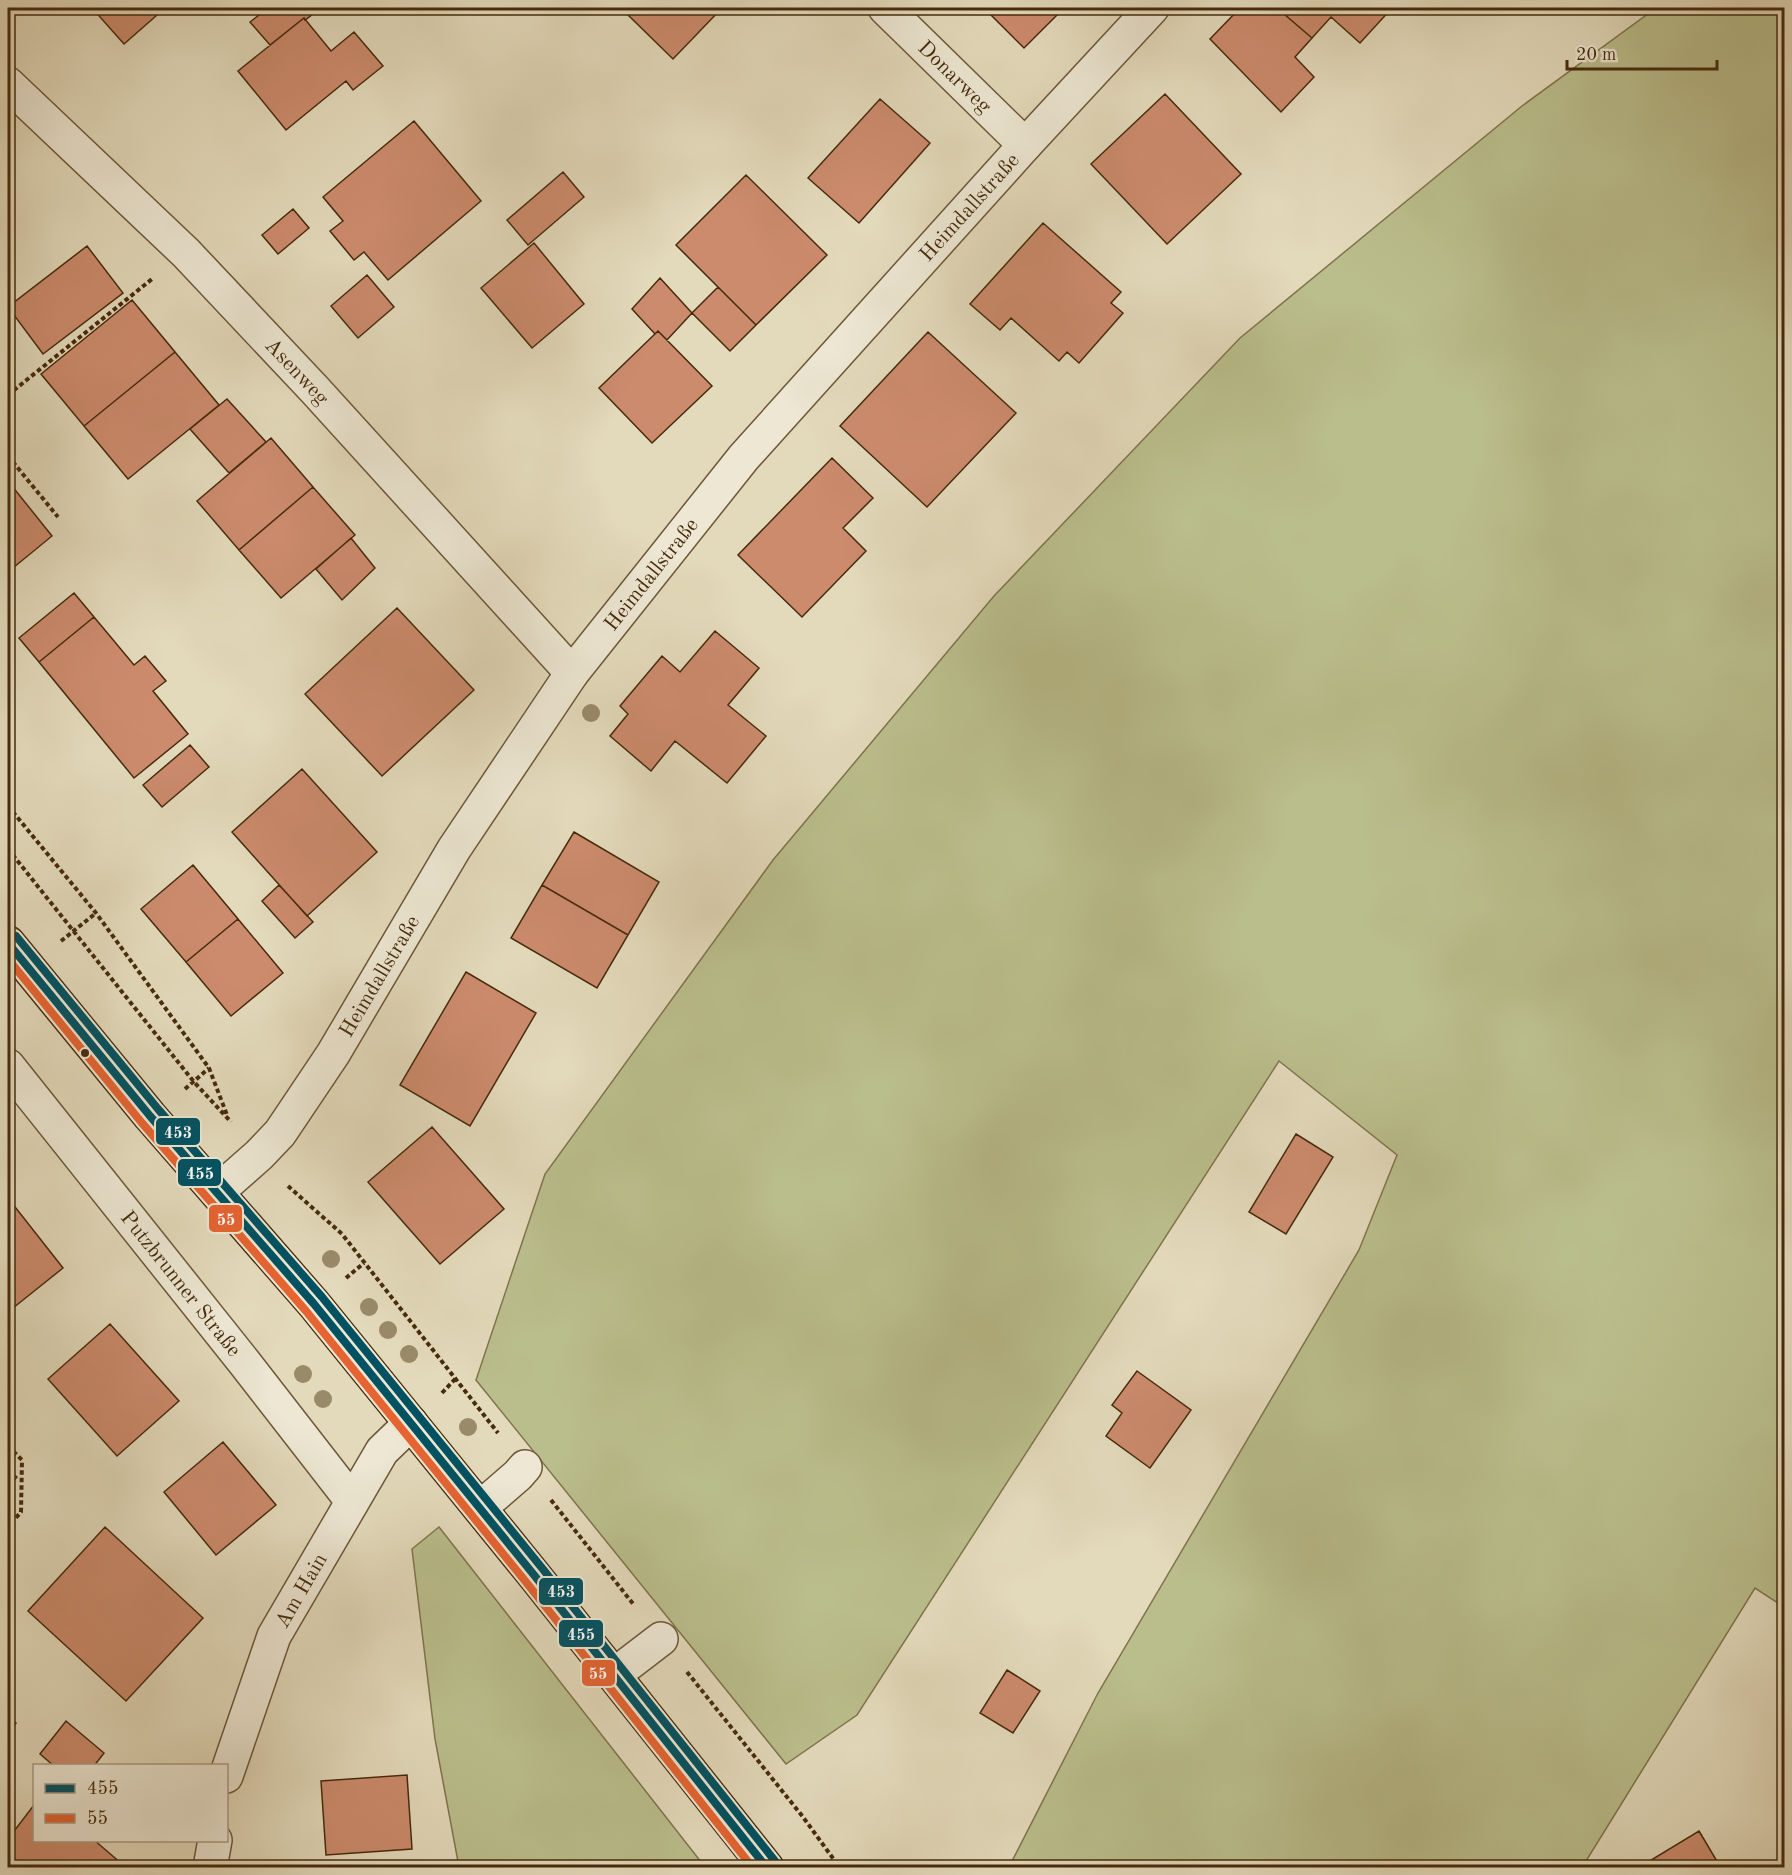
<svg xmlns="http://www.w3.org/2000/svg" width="1792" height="1875" viewBox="0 0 1792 1875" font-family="'Old Standard TT',serif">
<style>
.green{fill:#babe8c;stroke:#80744c;stroke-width:1.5}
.building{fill:#cc8b6d;stroke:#462b0c;stroke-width:1.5}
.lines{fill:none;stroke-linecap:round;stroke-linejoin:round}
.minor-casing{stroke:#6d5738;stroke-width:36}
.major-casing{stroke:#462b0c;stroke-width:36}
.path{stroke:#462b0c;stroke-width:4;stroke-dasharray:4.5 3;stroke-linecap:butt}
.minor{stroke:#ede7d3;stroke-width:33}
.major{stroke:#e2bd7e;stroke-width:33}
.bus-1-casing{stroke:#ede7d3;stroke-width:12}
.bus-2-casing{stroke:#ede7d3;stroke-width:12}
.bus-3-casing{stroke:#ede7d3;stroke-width:12}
.bus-1{stroke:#005262;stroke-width:8}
.bus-2{stroke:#e66432;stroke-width:8}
.bus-3{stroke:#005262;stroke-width:8}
.tree{fill:#998a69}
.bus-dot{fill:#462b0c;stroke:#ede7d3;stroke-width:2}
.labels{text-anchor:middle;stroke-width:6;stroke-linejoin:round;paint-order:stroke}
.street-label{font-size:21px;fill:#462b0c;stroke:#ede7d3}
.line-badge{stroke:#ede7d3;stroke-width:2}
.badge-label{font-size:16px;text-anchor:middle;font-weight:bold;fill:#fff}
</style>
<rect width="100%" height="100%" fill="#e3dabb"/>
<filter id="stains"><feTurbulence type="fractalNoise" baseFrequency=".00333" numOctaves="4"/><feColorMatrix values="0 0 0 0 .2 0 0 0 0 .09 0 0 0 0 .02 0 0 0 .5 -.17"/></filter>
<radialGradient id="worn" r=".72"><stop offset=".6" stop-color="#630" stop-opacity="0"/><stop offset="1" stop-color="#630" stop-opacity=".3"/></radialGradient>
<path class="green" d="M1656,8H1784V1607L1755,1588L1586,1861L1589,1867H1009L1098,1693L1359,1250L1397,1155L1279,1061L857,1715L786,1764L476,1380L545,1174L773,860L994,596L1240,338L1522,106Z
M439,1527L705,1867H459L435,1739L412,1549Z"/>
<path class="building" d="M92,8H165L124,44Z
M268,8H321L305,20L304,18L270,45L250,22Z
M630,8H722L673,59L625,12Z
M984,8H1064L1024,48Z
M1240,8H1277L1312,38L1295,57L1314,77L1281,112L1210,39Z
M1277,8H1392L1360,43L1331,17L1312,38Z
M304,18L331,51L354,32L383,66L353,90L346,81L286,130L238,71Z
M1165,94L1241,174L1167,244L1091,164Z
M880,99L930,143L859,223L808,178Z
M414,121L481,201L388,280L364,252L354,260L330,231L343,221L323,197Z
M563,172L584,197L528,245L507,220Z
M746,175L827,255L756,325L676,245Z
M293,209L309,228L278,254L262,235Z
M1043,223L1121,292L1111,303L1123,313L1079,363L1067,352L1059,361L1011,318L1000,330L970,304Z
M534,243L584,304L532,348L481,288Z
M87,246L123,293L43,354L8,307Z
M367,275L394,307L358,338L331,306Z
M660,278L692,313L667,340L658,331L655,334L632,309Z
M718,287L756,325L730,351L692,313Z
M132,300L175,352L84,426L41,374Z
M658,331L712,386L652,443L599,388Z
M928,332L1016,413L927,507L840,426Z
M175,352L219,405L128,479L84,426Z
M227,399L266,442L229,473L190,429Z
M271,438L313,487L239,550L197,501Z
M832,458L873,498L843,528L866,551L802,617L738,555Z
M8,481L52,536L8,572Z
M313,487L355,535L281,598L239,550Z
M351,538L375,568L342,600L316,569Z
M74,593L94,617L39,662L19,638Z
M397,608L474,690L382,776L305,694Z
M94,617L134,665L145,656L166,681L153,691L188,734L134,778L39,662Z
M715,631L759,668L728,705L766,736L727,783L675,741L651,771L610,736L628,714L620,706L662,656L680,672Z
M190,745L209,767L162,807L143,785Z
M302,769L377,852L307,916L232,832Z
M574,832L659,882L628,935L542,885Z
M193,865L238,919L186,962L141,909Z
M279,885L313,922L295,938L262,901Z
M542,885L628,935L597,988L511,938Z
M238,919L283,973L231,1016L186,962Z
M466,972L536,1013L470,1126L400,1085Z
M432,1127L504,1209L440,1264L368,1182Z
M1296,1134L1333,1157L1286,1234L1249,1212Z
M8,1198L63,1268L8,1312Z
M110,1324L179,1401L117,1456L48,1379Z
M1137,1371L1191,1410L1150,1468L1106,1436L1122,1413L1112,1405Z
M223,1442L276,1505L216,1555L164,1492Z
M8,1469L17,1477L8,1487Z
M105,1527L203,1618L126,1701L28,1611Z
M1007,1670L1040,1691L1013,1733L980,1713Z
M8,1716L16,1723L8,1733Z
M66,1721L104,1753L94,1766H54L40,1754Z
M407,1775L412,1849L326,1855L321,1781Z
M34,1805V1840H94L122,1864L121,1868H15L8,1861V1839Z
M1699,1831L1721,1868H1638Z"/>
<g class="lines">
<defs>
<g id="minor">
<path id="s1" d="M885,8L1025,145"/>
<path id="s2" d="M8,84L186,253L315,390L572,673"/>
<path id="s3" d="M8,1066L244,1362L352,1501"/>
<path id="s4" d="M217,1192L259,1155L280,1133L333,1054L454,849L572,673L744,457L1025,145L1152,8"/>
<path d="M480,1508L518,1475L525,1467"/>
<path d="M614,1675L661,1639"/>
<path id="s5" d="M226,1776L274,1636L382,1451L411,1423"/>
<path d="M210,1868L215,1840"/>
</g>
<path id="major" d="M8,943L150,1116L314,1304L534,1575L767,1868"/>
</defs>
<use href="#minor" class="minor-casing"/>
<use href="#major" class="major-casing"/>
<path class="path" d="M8,395L152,279
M8,456L58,517
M8,806L96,913L209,1068L227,1115
M8,849L194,1082L231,1122
M61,941L96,913
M185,1089L209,1068
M288,1186L342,1234L498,1433
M346,1278L364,1263
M442,1393L456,1378
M8,1446L22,1460L21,1512L8,1527
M551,1500L634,1605
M687,1672L803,1817L840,1868"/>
<use href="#minor" class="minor"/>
<use href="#major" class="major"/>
<defs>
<path id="bus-1" d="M8,943L150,1116L314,1304L534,1575L767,1868"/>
<path id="bus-2" d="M8,959L142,1123L306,1311L526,1582L753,1868"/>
<path id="bus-3" d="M16,936L158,1109L322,1297L542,1568L775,1861"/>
</defs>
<use href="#bus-1" class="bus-1-casing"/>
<use href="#bus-2" class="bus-2-casing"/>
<use href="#bus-3" class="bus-3-casing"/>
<use href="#bus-1" class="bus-1"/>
<use href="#bus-2" class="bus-2"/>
<use href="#bus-3" class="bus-3"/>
</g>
<g class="tree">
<circle cx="591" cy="713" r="9"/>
<circle cx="331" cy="1259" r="9"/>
<circle cx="369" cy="1307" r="9"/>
<circle cx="388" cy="1330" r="9"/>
<circle cx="409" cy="1354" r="9"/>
<circle cx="303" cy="1374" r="9"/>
<circle cx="323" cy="1399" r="9"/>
<circle cx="468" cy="1427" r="9"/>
</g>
<circle class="bus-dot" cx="85" cy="1053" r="5"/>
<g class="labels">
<g class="street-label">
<text dy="7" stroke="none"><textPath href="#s1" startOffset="98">Donarweg</textPath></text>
<text dy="7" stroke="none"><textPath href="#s4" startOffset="1244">Heimdallstraße</textPath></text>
<text dy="7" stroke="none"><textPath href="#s2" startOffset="408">Asenweg</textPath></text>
<text dy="7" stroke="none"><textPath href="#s4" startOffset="758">Heimdallstraße</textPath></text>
<text dy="7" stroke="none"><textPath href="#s4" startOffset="272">Heimdallstraße</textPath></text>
<text dy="7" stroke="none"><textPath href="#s3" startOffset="278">Putzbrunner Straße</textPath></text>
<text dy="7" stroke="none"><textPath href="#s5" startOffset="201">Am Hain</textPath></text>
</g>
</g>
<g class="line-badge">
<rect x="155" y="1117" width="46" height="29" rx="6" fill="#005262"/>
<rect x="177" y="1158" width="45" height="29" rx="6" fill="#005262"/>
<rect x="208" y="1204" width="35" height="29" rx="6" fill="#e66432"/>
<rect x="538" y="1577" width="46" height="29" rx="6" fill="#005262"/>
<rect x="558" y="1619" width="46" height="29" rx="6" fill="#005262"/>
<rect x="581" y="1659" width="35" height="28" rx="6" fill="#e66432"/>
</g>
<g class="badge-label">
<text x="178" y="1138">453</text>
<text x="200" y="1179">455</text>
<text x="226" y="1225">55</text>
<text x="561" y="1597">453</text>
<text x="581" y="1640">455</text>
<text x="598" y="1679">55</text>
</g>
<rect width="1792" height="1875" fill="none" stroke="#e3dabb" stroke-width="30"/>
<rect x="9" y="9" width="1774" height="1857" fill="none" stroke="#462b0c" stroke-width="3"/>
<rect x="15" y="15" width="1762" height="1845" fill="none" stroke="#462b0c" stroke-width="1.5"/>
<rect x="33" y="1764" width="195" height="78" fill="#ede7d3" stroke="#aa9c83" stroke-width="1.5"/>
<rect x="45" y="1784" width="30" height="9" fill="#005262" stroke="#aa9c83" stroke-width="1.5"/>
<text x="87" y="1794" font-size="18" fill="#462b0c">455</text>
<rect x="45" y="1814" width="30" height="9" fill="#e66432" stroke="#aa9c83" stroke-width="1.5"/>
<text x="87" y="1824" font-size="18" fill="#462b0c">55</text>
<path d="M1567 60v9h150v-9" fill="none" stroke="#462b0c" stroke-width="3"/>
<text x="1576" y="60" font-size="18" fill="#462b0c" stroke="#ede7d3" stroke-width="4.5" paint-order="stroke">20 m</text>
<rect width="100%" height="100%" filter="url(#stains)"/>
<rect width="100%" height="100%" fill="url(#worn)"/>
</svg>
